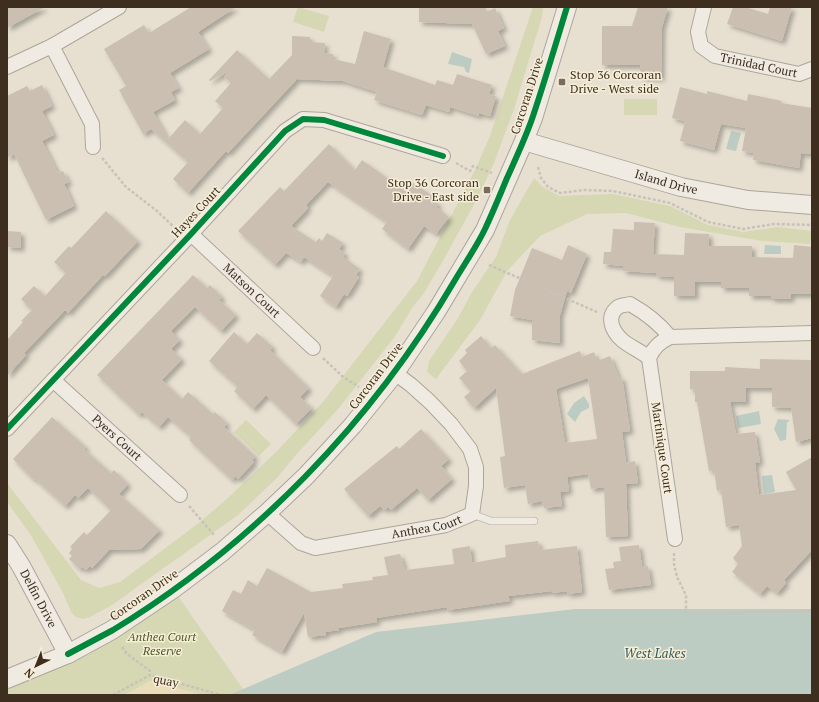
<svg xmlns="http://www.w3.org/2000/svg" width="819" height="702" viewBox="0 0 819 702" font-family="'PT Serif',serif">
<style>
.green{fill:#d6d7b3}
.sand{fill:#eadcb9}
.water{fill:#bcccc2}
.building{fill:#cbbfb2;fill-rule:evenodd;filter:url(#shadow)}
.lines{fill:none;stroke-linecap:round;stroke-linejoin:round}
.service-casing{stroke:#ada599;stroke-width:8}
.minor-casing{stroke:#ada599;stroke-width:16}
.tertiary-casing{stroke:#ada599;stroke-width:20}
.path{stroke:#c8c2b9;stroke-width:2.5;stroke-dasharray:3 2;stroke-linecap:butt}
.service{stroke:#efebe3;stroke-width:7}
.minor{stroke:#efebe3;stroke-width:14}
.tertiary{stroke:#efebe3;stroke-width:18}
.cycleway-casing{stroke:#f7eed8;stroke-width:8}
.cycleway{stroke:#00873e;stroke-width:6}
.poi-dot{fill:#786c5e;stroke:#f7eed8;stroke-width:1.5}
.labels{text-anchor:middle;stroke-width:3;stroke-linejoin:round;paint-order:stroke}
.street-label{font-size:12px;fill:#3d2e20;stroke:#f7eed8}
.poi-label{font-size:12px;fill:#3d2e20;stroke:#f7eed8;text-anchor:start}
.park-label{font-size:12px;font-style:italic;fill:#4d5a26;stroke:#f7eed8}
.water-label{font-size:13px;font-style:italic;fill:#2f5d5a;stroke:#f7eed8}
</style>
<defs>
<filter id="shadow"><feDropShadow dx="3.5" dy="3.5" stdDeviation="2" flood-color="#0004"/></filter>
</defs>
<rect width="100%" height="100%" fill="#e7e0d1"/>
<path class="green" d="M298,7L329,16L324,32L293,22Z
M533,7H543L542,17L514,109L494,163L477,199L444,259L424,293L412,308L396,335L339,408L295,456L277,478L238,515L112,605L90,617L83,619L76,617L71,612L63,593L32,537L7,502V483L81,580L99,588L120,582L200,522L229,497L277,451L322,403L417,281L475,170L490,136Z
M624,99H657V115H624Z
M534,178L543,187L559,196L613,194L670,206L708,225L743,232L778,227L812,231L810,244L762,241L680,227L626,213L587,214L540,236L507,271L480,320L436,379L427,372L429,361L458,318L472,292L496,257L510,220Z
M246,420L271,444L259,456L234,432Z
M173,589L243,689L229,695H202L150,681L125,695H7V679Z"/>
<path class="sand" d="M150,681L202,695H125Z"/>
<path class="water" d="M452,52L472,59L469,73L466,72L464,67L448,64Z
M731,131L741,133L736,151L726,149Z
M765,245L781,246V254H764Z
M584,396L589,404V408L581,412L575,422L567,414L574,403Z
M759,411L761,424L738,428L736,416Z
M778,419L790,420L787,423L786,440L780,441L774,429Z
M772,475L775,492L764,494L762,476Z
M575,609H812V695H229L376,632Z"/>
<path class="building" d="M7,7H45L7,28Z
M191,7H236L198,32L209,49L170,73L179,88L171,92L175,100L153,112L168,139L185,120L200,134L223,108L215,101L231,83L224,77L229,71L210,81L209,80L237,50L269,79L292,55V36L310,37V42L325,43L324,53L333,54V59L355,64L364,31L391,39L383,67L435,85L437,80L453,85L457,74L492,85L489,94L496,96L490,116L479,113V116L450,107L449,112L426,105L422,115L374,100L377,92L343,81L297,79L228,153L226,151L188,193L173,179L188,162L151,129L143,134L119,90L126,86L104,49L144,25L149,33Z
M419,7H485L487,12L495,8L504,28L498,31L505,46L486,54L472,24L419,22Z
M638,7H668L662,27L661,78L640,77V65H602V26H632Z
M733,7H745L768,14L770,7H792L782,41L727,24Z
M42,85L52,106L42,111L54,135L42,141L58,173L63,171L69,182L64,184L74,206L46,220L14,154L7,158V96L27,86L30,91Z
M680,87L707,94V91L747,101L748,94L782,101L781,103L812,108V154L801,153L799,168L753,160L754,153L742,151L746,128L721,124L714,150L680,141L685,121L672,118Z
M329,144L355,170L362,160L407,192L413,183L430,194L428,197L439,204L436,207L449,217L436,234L424,226L408,249L382,229L387,222L328,182L306,205L308,208L291,226L316,242L319,238L322,241L327,233L343,243L339,249L345,253L343,257L360,269L356,275L359,277L347,296L344,294L336,307L320,296L333,276L304,257L301,262L286,253L275,265L238,231L280,187L284,191Z
M106,211L138,241L105,276L103,275L68,313L65,310L48,328L24,353L26,355L7,376V340L23,322L21,321L32,310L21,299L34,286L45,296L66,273L54,262L69,246L71,248Z
M634,222L655,223L653,254L684,255L685,233L709,234V246H752V257L793,258L794,245L812,247V294H791V299H771V296H749V288H721V282H695V296H674V277L656,276V273L623,271V266L603,264L604,252H611L613,229L634,230Z
M7,231L21,232V248L7,247Z
M568,245L587,254L571,293L567,291L560,315V343L532,340V320L510,316L515,290L532,248L562,260Z
M193,275L207,288L210,285L222,297L219,300L236,315L221,331L195,307L171,331L180,340L171,349L182,359L162,380L182,399L188,392L213,414L215,412L227,423L224,427L255,456L252,460L254,462L238,479L235,476L232,480L189,440L191,437L168,417L159,427L142,412L139,415L97,375Z
M234,332L247,344L257,333L273,347L270,350L309,388L300,397L312,408L296,424L266,395L253,409L234,391L238,387L209,361Z
M481,336L491,348L495,345L522,374L580,351L582,357L594,352L597,361L610,356L619,378L622,377L630,431L622,432L626,463L635,461L638,483L626,484L628,536L606,537L604,487L591,489L588,474L567,477L569,491L560,492L562,506L544,508L542,501L528,504L525,485L504,488L500,457L505,456L496,388L474,408L464,397L471,391L459,378L467,371L459,361L467,353L465,350ZM588,378L597,439L565,443L556,389Z
M760,359L812,360V438L796,442L791,408L772,407V388H746V402H730L736,434L755,432L760,462L755,463L759,495L796,490L786,472L812,457V550L784,580L786,583L777,593L767,586L760,594L732,572L738,564L733,558L742,546L739,525L726,527L721,490L717,491L714,470L709,471L697,402H695V390L690,389V371H725V367L760,369Z
M52,417L86,447L84,449L111,473L114,470L128,484L119,494L160,530L141,549L109,550L92,568L90,566L86,570L82,567L80,569L69,559L72,556L69,553L72,549L70,547L84,532L87,535L111,510L88,488L78,498L75,495L65,506L35,479L34,480L13,459Z
M421,429L449,459L441,466L452,479L428,500L417,488L391,510L388,507L384,510L380,506L368,516L344,489L372,466L397,446L399,449Z
M538,541L540,550L577,546L582,592L568,594L567,591L552,593V591L508,596L510,601L448,610L447,607L376,618L377,622L339,628V630L325,632L326,635L308,637L304,613L282,652L252,635L255,630L222,611L233,590L241,594L248,580L257,586L267,568L311,592L343,588L342,584L373,580L372,577L388,575L384,557L400,554L405,570L454,564L452,549L470,546L472,563L506,557L505,545Z
M639,545L642,567L648,566L651,585L609,590L605,569L614,568L613,562L621,561L619,547Z"/>
<g class="lines">
<defs>
<path id="service" d="M472,514L491,521H534"/>
<g id="minor">
<path id="s1" d="M704,7L698,32L701,46L715,56L799,74L812,69"/>
<path d="M52,46L92,124L93,147"/>
<path d="M7,67L52,46L119,7"/>
<path id="s2" d="M191,234L313,348"/>
<path d="M649,358C641,351 630,347 622,340C613,332 605,317 618,307C620,305 627,305 630,304C646,313 659,323 670,337"/>
<path id="s3" d="M53,380L180,495"/>
<path d="M7,429L191,234L285,131L303,119L324,120L443,156"/>
<path id="s4" d="M267,513L301,543L315,548L446,525L472,514L476,486V467L470,449L451,424L430,402L411,385L395,373"/>
<path d="M675,539L649,358C654,347 660,342 670,337L812,333"/>
</g>
<g id="tertiary">
<path id="s5" d="M524,141L681,187L748,200L812,205"/>
<path id="s6" d="M7,544L21,566L68,654"/>
<path d="M7,679L68,654L112,630L173,589L222,552L267,513L306,476L353,425L395,373L436,312L485,230L524,141L533,118L567,7"/>
</g>
</defs>
<use href="#service" class="service-casing"/>
<use href="#minor" class="minor-casing"/>
<use href="#tertiary" class="tertiary-casing"/>
<path class="path" d="M102,158L126,187L157,211L176,229
M456,163L470,171L473,166L492,173
M538,167L541,178L548,187L560,193L584,190L613,191L670,203L708,222L743,229L774,224L812,225
M489,265L597,312
M323,358L342,376L359,387
M189,506L214,535
M674,553V564L677,577L686,595V614L812,611
M122,647L127,654L150,671V675
M113,695L150,675L221,695"/>
<use href="#service" class="service"/>
<use href="#minor" class="minor"/>
<use href="#tertiary" class="tertiary"/>
<defs>
<path id="cycleway" d="M7,429L191,234L285,131L303,119L324,120L443,156
M68,654C83,646 98,638 113,630C254,544 372,422 455,280C465,263 477,246 485,229C493,212 500,195 507,178C516,158 526,137 533,116C545,80 556,43 567,7"/>
</defs>
<use href="#cycleway" class="cycleway-casing"/>
<use href="#cycleway" class="cycleway"/>
</g>
<g class="poi-dot">
<rect x="558" y="78" width="8" height="8" rx="2"/>
<rect x="483" y="186" width="8" height="8" rx="2"/>
</g>
<g class="labels">
<g class="street-label">
<text dy="4" stroke="none"><textPath href="#s1" startOffset="102">Trinidad Court</textPath></text>
<text transform="translate(527 96) rotate(-72)" y="4">Corcoran Drive</text>
<text dy="4" stroke="none"><textPath href="#s5" startOffset="148">Island Drive</textPath></text>
<text transform="translate(196 212) rotate(-47)" y="4">Hayes Court</text>
<text dy="4" stroke="none"><textPath href="#s2" startOffset="83">Matson Court</textPath></text>
<text transform="translate(376 376) rotate(-53)" y="4">Corcoran Drive</text>
<text dy="4" stroke="none"><textPath href="#s3" startOffset="86">Pyers Court</textPath></text>
<text transform="translate(662 448) rotate(82)" y="4">Martinique Court</text>
<text dy="4" stroke="none"><textPath href="#s4" startOffset="174">Anthea Court</textPath></text>
<text transform="translate(144 595) rotate(-35)" y="4">Corcoran Drive</text>
<text dy="4" stroke="none"><textPath href="#s6" startOffset="63">Delfin Drive</textPath></text>
<text transform="translate(166 681) rotate(12)" y="4">quay</text>
</g>
<g class="poi-label">
<text x="570" y="79">Stop 36 Corcoran<tspan x="570" dy="14">Drive - West side</tspan></text>
<text x="479" y="187" text-anchor="end">Stop 36 Corcoran<tspan x="479" dy="14">Drive - East side</tspan></text>
</g>
<g class="park-label">
<text x="162" y="641">Anthea Court<tspan x="162" dy="14">Reserve</tspan></text>
</g>
<g class="water-label">
<text x="655" y="658">West Lakes</text>
</g>
</g>
<rect width="819" height="702" fill="none" stroke="#3d2e20" stroke-width="16"/>
<g transform="translate(36 666) rotate(223)" stroke="#f7eed8" stroke-width="3" paint-order="stroke">
<path d="M0-3L7 15L0 10L-7 15Z" fill="#3d2e20"/>
<text y="-6" font-size="11" font-weight="bold" text-anchor="middle" fill="#3d2e20">N</text>
</g>
</svg>
